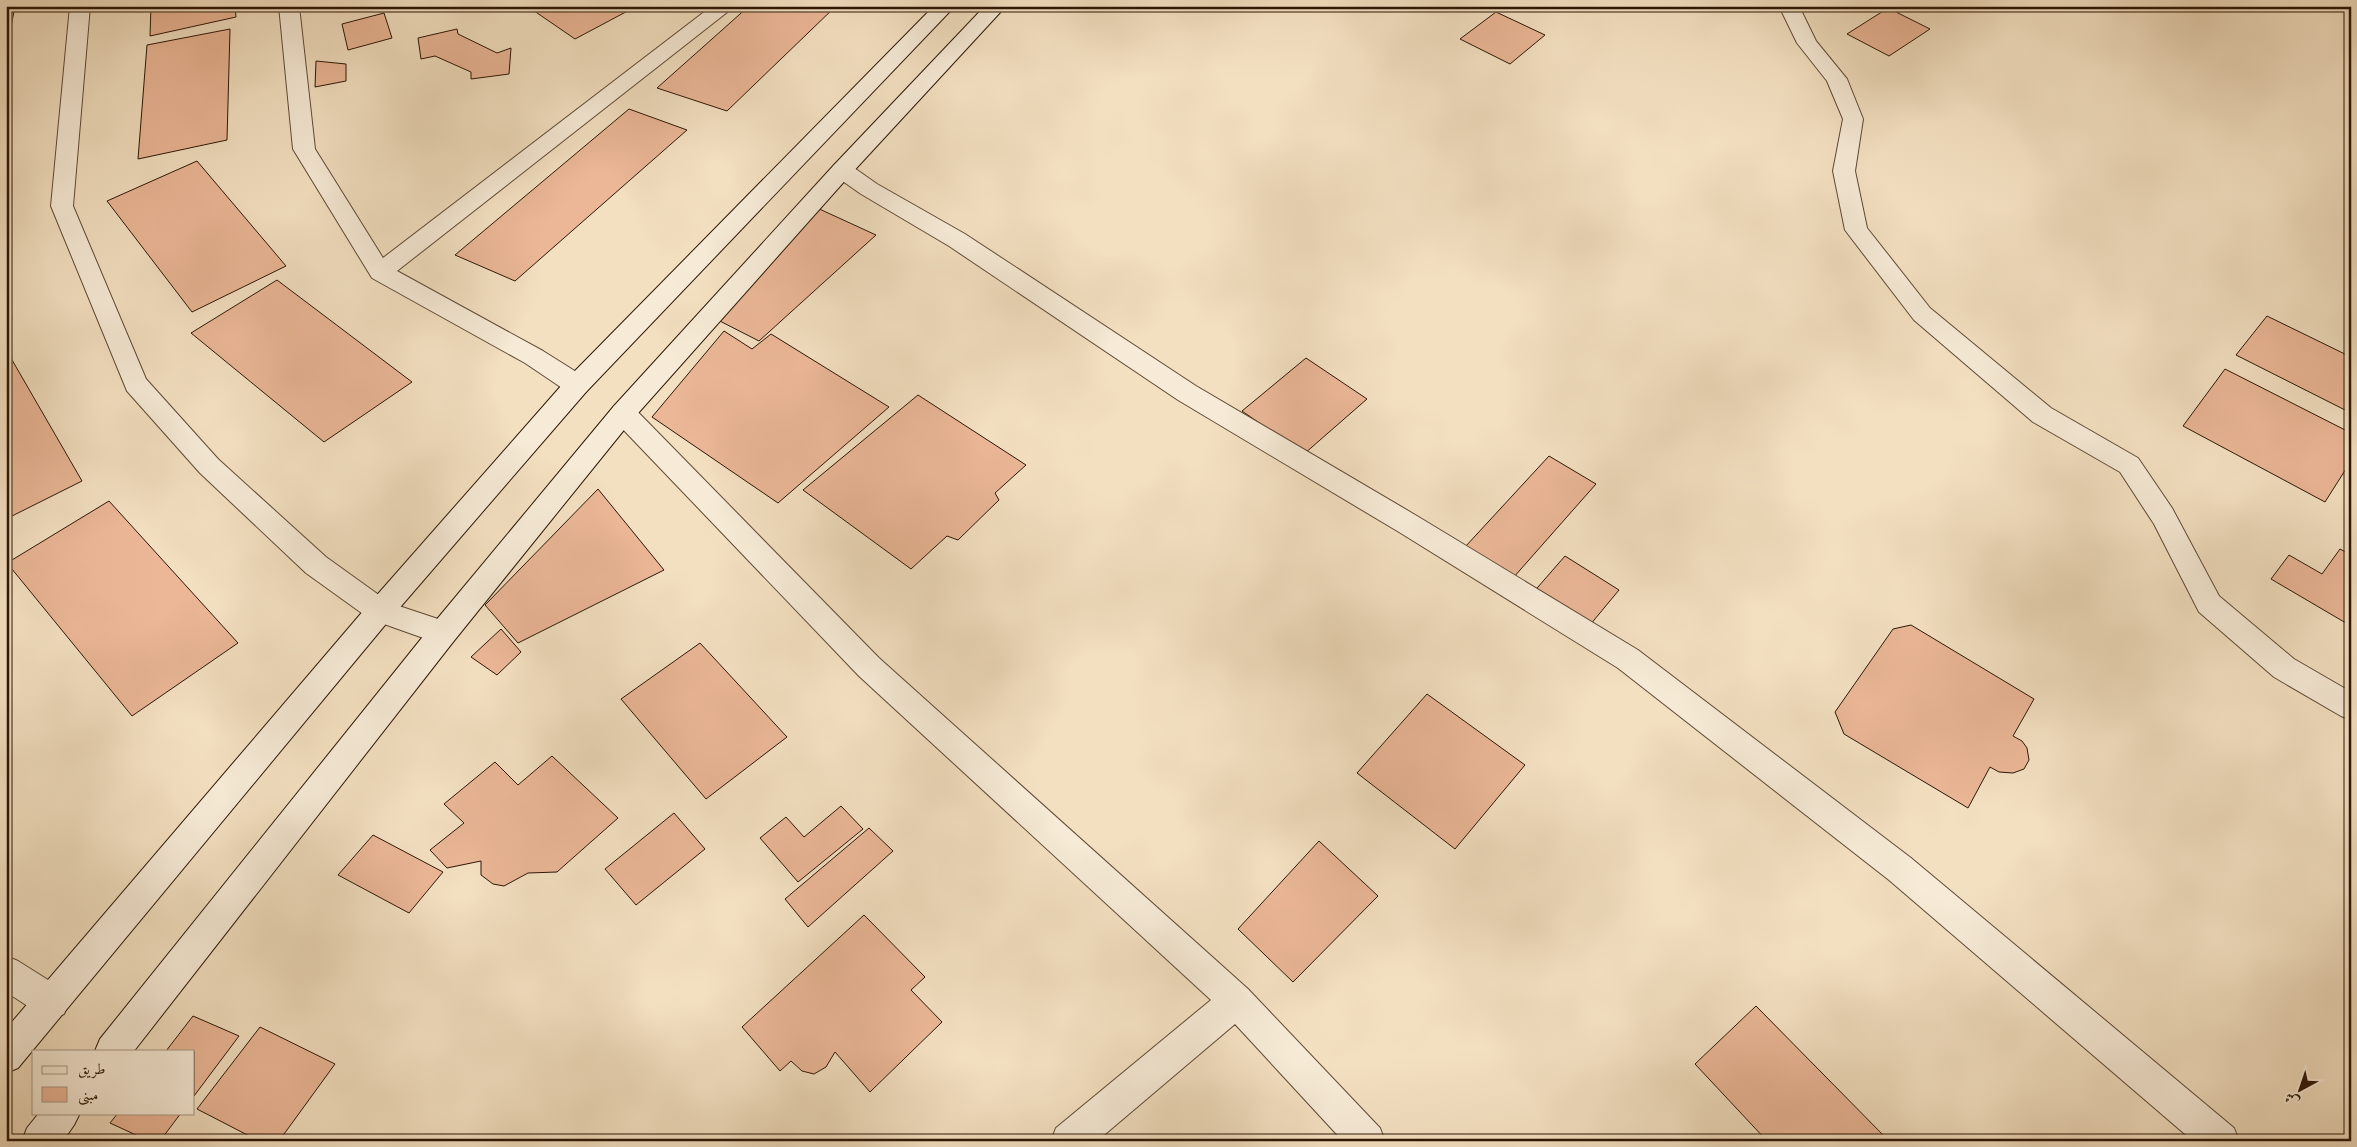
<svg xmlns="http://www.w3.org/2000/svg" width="2357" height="1147" viewBox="0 0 2357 1147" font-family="'IM FELL English',Amiri,serif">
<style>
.building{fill:#ebb797;stroke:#2c1606}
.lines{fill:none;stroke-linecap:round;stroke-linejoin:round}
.street-casing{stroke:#5e4835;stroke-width:2}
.secondary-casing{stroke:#2c1606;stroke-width:2}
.street{fill:#f7ebd7;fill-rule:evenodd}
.secondary{fill:#f7ebd7;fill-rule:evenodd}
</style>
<rect width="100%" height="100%" fill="#f3e0c1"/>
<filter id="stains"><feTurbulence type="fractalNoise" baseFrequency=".004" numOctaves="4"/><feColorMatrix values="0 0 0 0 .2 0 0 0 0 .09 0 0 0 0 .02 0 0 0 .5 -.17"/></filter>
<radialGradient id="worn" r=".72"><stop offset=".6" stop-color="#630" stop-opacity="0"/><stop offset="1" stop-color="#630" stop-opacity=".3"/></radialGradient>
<path class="building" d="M6,6H15L6,53Z
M151,6H235L236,17L150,36Z
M527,6H637L575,39Z
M749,6H836L727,111L657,88Z
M1888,8L1930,29L1889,56L1847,34Z
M1496,12L1545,35L1510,64L1460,39Z
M384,13L392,38L348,50L342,24Z
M230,29L227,140L138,159L147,45Z
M457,29L458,34L497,53L511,48L509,74L471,79V72L435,56L421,59L418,38Z
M316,61L346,64V81L315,87Z
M629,109L687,130L515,281L455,255Z
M197,161L286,266L192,312L107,201Z
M815,207L876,235L759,341L712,317Z
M277,280L412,382L324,442L191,333Z
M6,295L12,318L6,320Z
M2267,316L2351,357V413L2236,355Z
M724,331L752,349L771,334L889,407L778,503L652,417Z
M8,353L82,481L6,519V354Z
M1306,358L1367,399L1304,454L1242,411Z
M2225,369L2351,433V461L2325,502L2183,426Z
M918,395L1026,465L995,493L999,500L958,540L947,536L911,569L803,490Z
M1549,456L1596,484L1513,578L1465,547Z
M598,489L664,570L518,643L485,605Z
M109,501L238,643L132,716L7,563Z
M2340,549L2351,555V626L2271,579L2289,555L2322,574Z
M1565,556L1619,590L1585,631L1531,595Z
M1911,625L2034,699L2013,736L2022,741L2027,748L2029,760L2024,769L2013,773L1999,772L1990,767L1968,808L1844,734L1835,712L1893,629Z
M501,629L521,652L497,675L471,657Z
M700,643L787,737L706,799L621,699Z
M1427,694L1525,765L1455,849L1357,773Z
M552,756L618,818L557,872L528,873L504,886L493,884L481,875V861L447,868L430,850L464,823L444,804L495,762L518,785Z
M841,806L863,829L798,882L760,838L786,817L804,837Z
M674,813L705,849L636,905L605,869Z
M869,828L893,851L808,927L785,899Z
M373,835L443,872L409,913L338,875Z
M1319,841L1378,896L1293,982L1238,929Z
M864,915L925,977L911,990L942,1022L870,1092L835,1052L826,1067L814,1074L802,1071L791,1061L780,1071L742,1027Z
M1756,1006L1889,1141H1767L1695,1064Z
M193,1016L239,1036L194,1096V1051H166Z
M260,1027L335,1064L279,1141H259L197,1109Z
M118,1113H181L160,1141H149L110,1123Z"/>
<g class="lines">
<defs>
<path id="street" d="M70,6H90L73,206L146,379L218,459L326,557L390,603L453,624L457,633L453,642L443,645L370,619L306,573L200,473L127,391L51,206Z
M279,6H299L315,149L383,258L712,6H735L397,271L543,351L586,378L589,385L586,392L577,394L568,392L525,363L372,278L293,149Z
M1779,6H1799L1816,41L1847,79L1863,119L1855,171L1867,228L1930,308L2051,408L2138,458L2172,508L2219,596L2294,659L2351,692V720L2341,716L2274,677L2199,612L2154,524L2120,472L2033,422L1914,320L1845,230L1833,171L1843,119L1827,81L1797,43Z
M842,163L850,165L877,184L965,234L1196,386L1417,516L1638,650L1911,858L2234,1128L2239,1141H2193L1889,880L1618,668L1399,532L1178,400L949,246L861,194L834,175L831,170L834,165Z
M623,403L632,406L879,658L1248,989L1380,1128L1385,1141H1343L1235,1024L1097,1141H1051L1056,1128L1211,1000L859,676L614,420L610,413L614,406Z
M6,956L18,961L64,990L69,1002L64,1014L52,1019L40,1014L6,992Z"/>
<path id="secondary" d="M934,6H955L586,392L390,619L18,1068L6,1073V1029L370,603L568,378Z
M985,6H1006L850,175L632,420L453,642L134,1051H95L100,1039L433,624L614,406L834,165Z
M39,1113H80L74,1125L63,1141H22L27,1128Z"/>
</defs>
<use href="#street" class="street-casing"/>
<use href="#secondary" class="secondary-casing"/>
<use href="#street" class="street"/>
<use href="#secondary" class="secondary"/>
</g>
<rect width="2357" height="1147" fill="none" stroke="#f3e0c1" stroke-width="25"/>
<rect x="8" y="8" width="2342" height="1132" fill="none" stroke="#2c1606" stroke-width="2.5"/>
<rect x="12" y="12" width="2332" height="1122" fill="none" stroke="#2c1606"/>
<rect x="32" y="1050" width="162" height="65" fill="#f7ebd7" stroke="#a69683"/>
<rect x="42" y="1066" width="25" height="8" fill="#f7ebd7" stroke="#a69683"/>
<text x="78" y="1074" font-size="15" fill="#2c1606">طريق</text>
<rect x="42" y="1087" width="25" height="15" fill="#ebb797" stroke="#a69683"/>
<text x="78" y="1100" font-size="15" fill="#2c1606">مبنى</text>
<g transform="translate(2300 1090) rotate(220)" stroke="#f7ebd7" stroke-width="4" paint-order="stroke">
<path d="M0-4L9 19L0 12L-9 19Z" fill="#2c1606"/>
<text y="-8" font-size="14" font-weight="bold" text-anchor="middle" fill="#2c1606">ش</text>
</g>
<rect width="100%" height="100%" filter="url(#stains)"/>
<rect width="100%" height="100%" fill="url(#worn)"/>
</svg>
